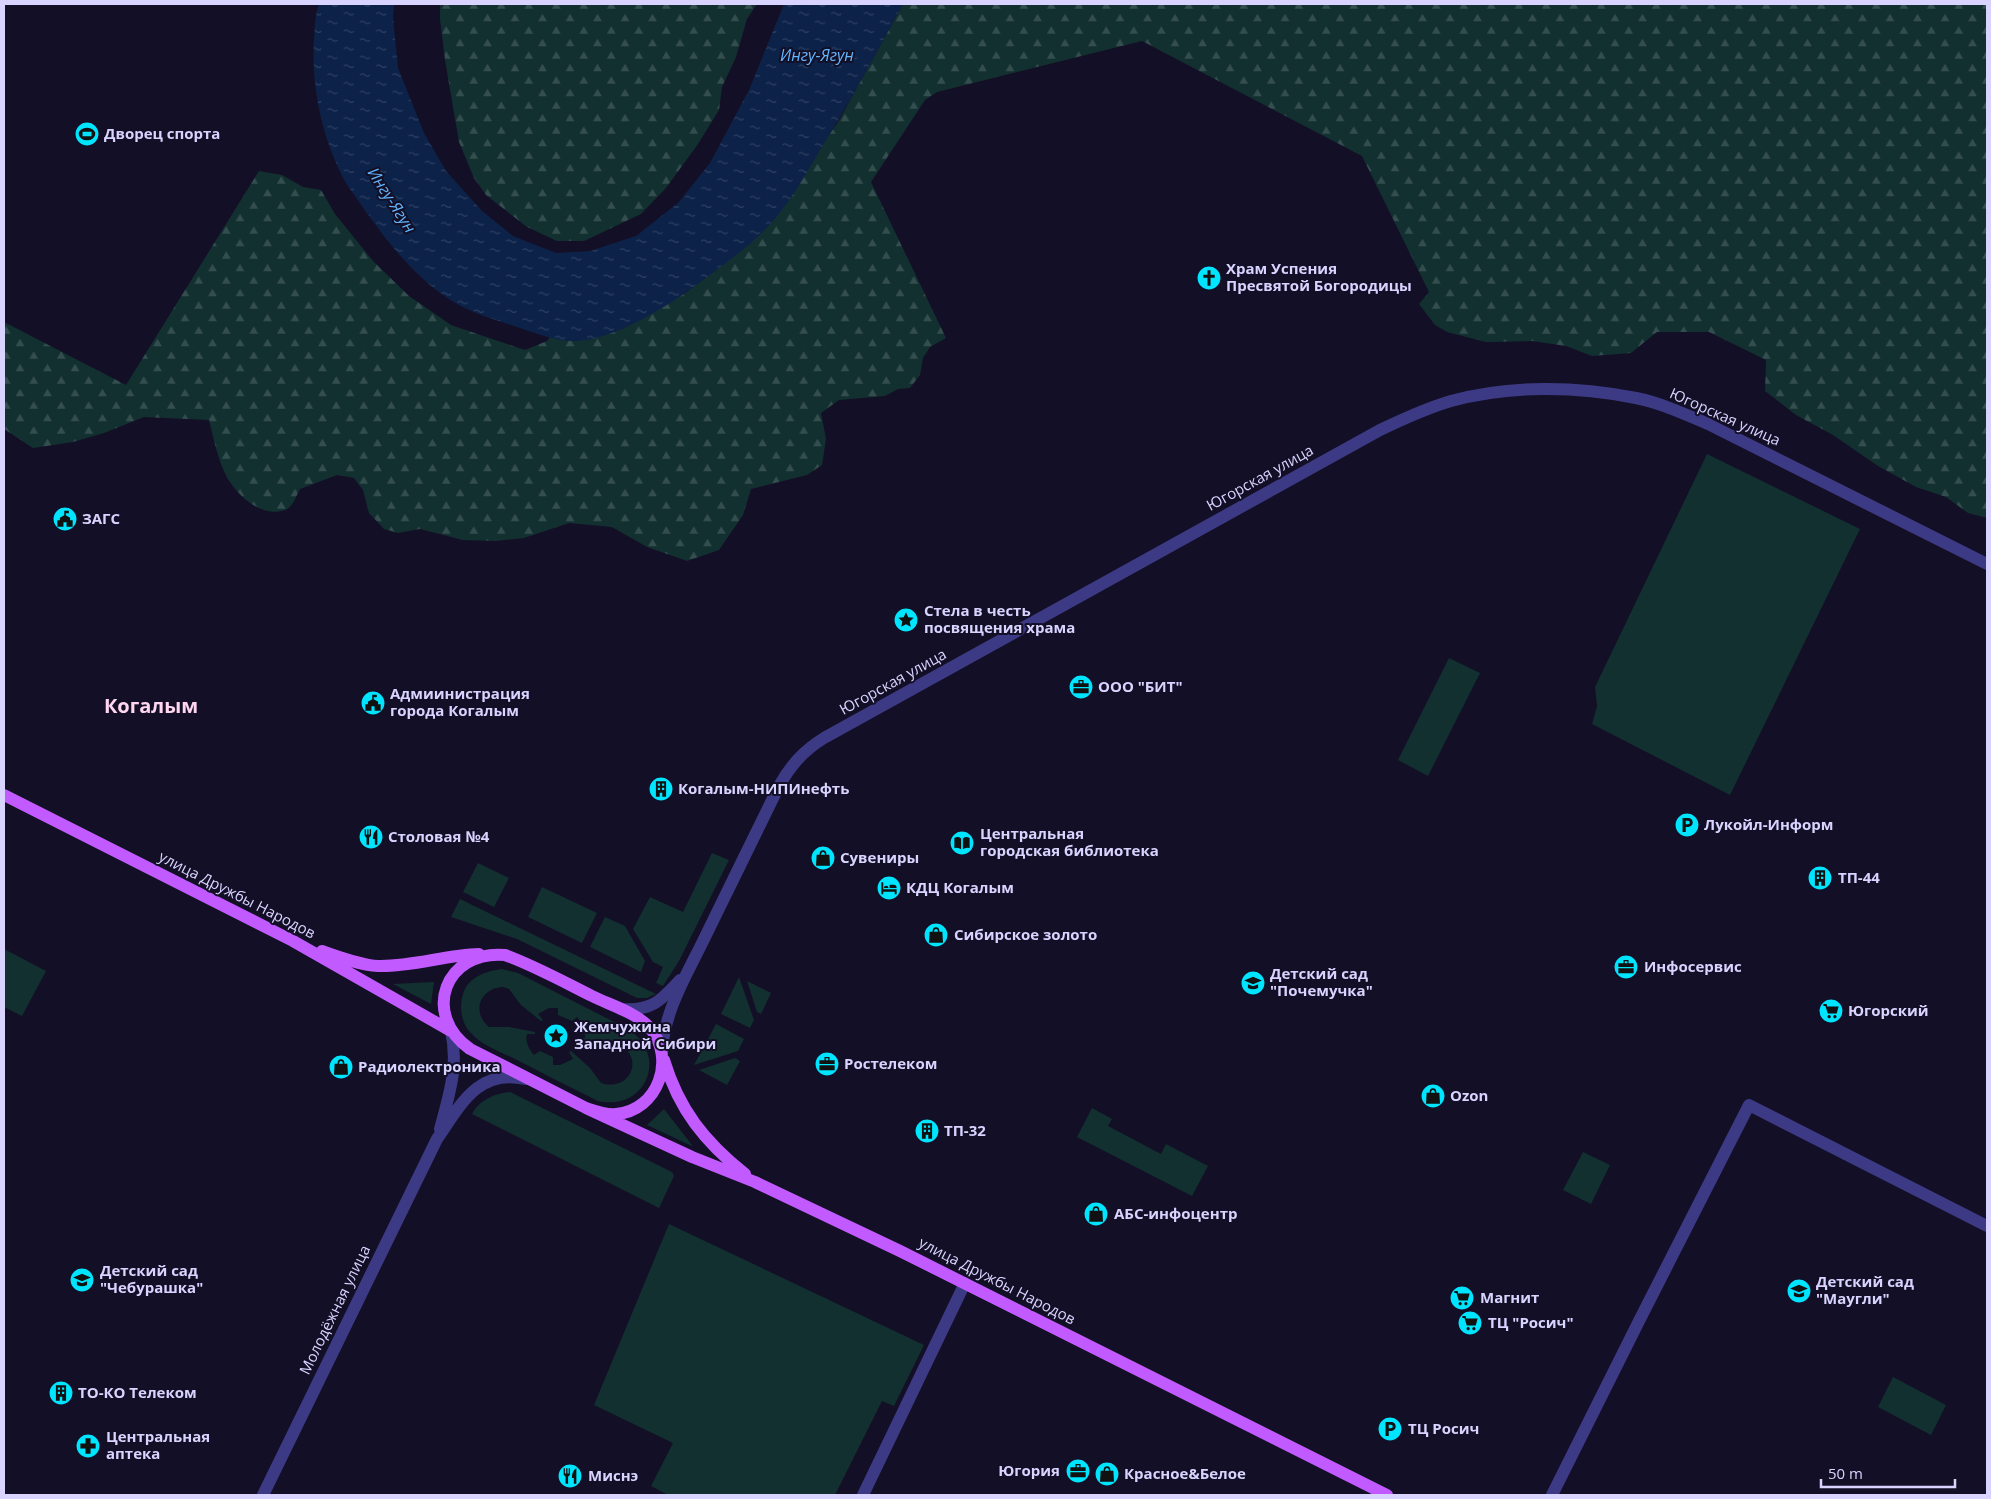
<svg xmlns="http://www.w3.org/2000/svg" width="1991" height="1499" viewBox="0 0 1991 1499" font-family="'Open Sans',sans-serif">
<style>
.green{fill:#12302f;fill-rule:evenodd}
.forest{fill:url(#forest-firs)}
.water{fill:url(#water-ripples)}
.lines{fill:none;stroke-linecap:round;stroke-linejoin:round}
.minor{stroke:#3d3a85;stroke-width:12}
.major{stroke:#c25bff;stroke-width:12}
.labels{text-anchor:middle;stroke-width:4;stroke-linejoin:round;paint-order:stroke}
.poi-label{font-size:15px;font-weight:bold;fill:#d9d4ff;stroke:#130f26;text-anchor:start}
.street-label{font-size:15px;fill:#d9d4ff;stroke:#130f26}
.water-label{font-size:16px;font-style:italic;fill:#62b6ff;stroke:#130f26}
.district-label{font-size:20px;font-weight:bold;fill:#ffd6f0;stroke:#130f26}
</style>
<defs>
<pattern id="forest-firs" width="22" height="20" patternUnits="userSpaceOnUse" patternTransform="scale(1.25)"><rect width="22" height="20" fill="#12302f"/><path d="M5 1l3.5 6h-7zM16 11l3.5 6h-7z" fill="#344d4e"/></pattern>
<pattern id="water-ripples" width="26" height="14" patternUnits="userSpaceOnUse" patternTransform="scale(1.25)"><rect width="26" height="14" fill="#0c2248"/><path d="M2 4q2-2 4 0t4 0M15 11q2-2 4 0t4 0" fill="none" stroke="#2f4163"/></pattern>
</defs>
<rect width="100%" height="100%" fill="#130f26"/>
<path class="green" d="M1707,454L1860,529L1730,795L1592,724L1597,706L1595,687Z
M1449,658L1480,673L1428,776L1398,760Z
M712,853L729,860L679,961L663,986L656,983L663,967L653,962L633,929L650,897L683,912Z
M478,863L509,878L494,907L463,892Z
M542,887L597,913L582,943L528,917Z
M460,899L656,994L647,998H637L517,939L451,917Z
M605,917L625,926L645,961L641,972L590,947Z
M4,949L46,971L22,1016L4,1007Z
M502,969L518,973L626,1028C670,1053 647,1112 598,1101C570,1087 542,1073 513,1058C499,1051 481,1045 471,1033C461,1024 459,1006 463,994C468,977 486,971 502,969ZM503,987L509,989L521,1005L541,1021L543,1020L538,1014L549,1008H558V1015L572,1021L577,1017C582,1023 585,1030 585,1038H577V1040L601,1045H620C645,1059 629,1092 601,1083L590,1068L571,1051L569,1052L573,1059L560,1065H553V1057L540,1051L534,1055C529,1049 525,1042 527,1034H535V1032L509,1027H489C471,1012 480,988 503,987Z
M739,977L754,1020L750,1028L721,1014Z
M747,981L771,993L761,1014L757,1012Z
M434,982L431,1004L393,984Z
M716,1024L744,1039L738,1051L694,1065Z
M735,1058L740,1061L727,1085L699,1070Z
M510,1092L672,1172L674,1176L659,1208L472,1114C479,1100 495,1093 510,1092Z
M1092,1108L1112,1119L1108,1126L1161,1154L1166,1144L1208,1166L1192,1196L1077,1137Z
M664,1109L692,1145V1146L647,1125Z
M1583,1152L1610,1165L1591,1204L1563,1190Z
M669,1224L924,1345L894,1406L882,1401L835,1495H668L651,1486L673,1443L594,1405Z
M1893,1377L1946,1405L1931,1435L1878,1407Z"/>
<path class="forest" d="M440,4H757L747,19L736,57L722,87L719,110L698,144L666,188L641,214L584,241H557L527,227L486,195L474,178L459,142L445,60L440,19Z
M903,4H1987V518L1968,513L1946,497L1916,487L1878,466L1833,435L1796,415L1765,391L1766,360L1709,332H1657L1631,353L1592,356L1566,346L1532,341L1486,342L1447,332L1435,325L1419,304L1429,292L1362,156L1142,41L937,92L925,100L871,182L946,338L930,347L923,358L920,375L910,388L898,389L885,396L839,400L821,413L826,439L822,465L807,475L751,489L743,515L719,550L687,561L647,547L612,527L569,523L524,538L495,541L463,540L420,529L398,533L384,529L369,513L363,490L354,478L337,475L300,489C296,496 293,507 285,510C262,518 239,497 228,479C218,462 214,439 209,420L144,417L104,433L73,442L33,448L4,429V322L126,385L259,171L282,175L303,187L321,190L335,214L373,261L409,296L451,325L525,350L547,341L550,337L574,341L587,339L622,329L687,292L759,235L838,122Z"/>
<path class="water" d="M319,4H394L393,18L398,68L424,133L446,171L482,211L513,236L556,253L590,251L636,236L678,203L710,163L749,90L784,4H903C876,53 850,102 820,150C807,172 794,196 777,216C756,242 727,262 700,282C670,305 613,341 574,341C555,341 535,333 517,327C496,320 471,313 452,301C406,272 376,226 346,183C322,139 311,87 314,38C315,25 315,15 319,4Z"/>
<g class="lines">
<path class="minor" d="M621,1009C651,1011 660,1002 680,980
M662,1052C664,1010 688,973 706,935C730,885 755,836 779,786C791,765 803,751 824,738L1380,430C1403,419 1427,408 1451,401C1510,385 1576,386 1636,398C1661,403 1685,414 1708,424L1987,564
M440,1129C449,1095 459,1066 451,1031
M263,1495L437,1139C460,1106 478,1068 525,1079
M863,1495L965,1283
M1552,1495L1639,1321L1749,1105L1987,1226"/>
<path class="major" d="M4,795L293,941L451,1031
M322,951C339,957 360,965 378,966C412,967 445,955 479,954
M664,1060C679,1110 705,1142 745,1174
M586,1108C595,1111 606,1115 616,1114C658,1111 677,1058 649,1027C635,1012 610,1005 592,996C564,982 535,966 505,955C445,950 421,1014 470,1049L586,1108L692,1157L755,1182L900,1251L1387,1495"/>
</g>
<defs>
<symbol id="stadium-disc" viewBox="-11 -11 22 22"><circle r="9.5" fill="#00e5ff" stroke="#130f26"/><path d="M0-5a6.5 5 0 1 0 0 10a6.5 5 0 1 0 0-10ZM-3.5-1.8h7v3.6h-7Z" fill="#111"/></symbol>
<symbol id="church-disc" viewBox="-11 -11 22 22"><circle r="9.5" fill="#00e5ff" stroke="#130f26"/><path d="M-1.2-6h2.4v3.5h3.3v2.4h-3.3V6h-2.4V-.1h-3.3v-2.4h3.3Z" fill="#111"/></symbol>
<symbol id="civic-disc" viewBox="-11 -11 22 22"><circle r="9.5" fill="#00e5ff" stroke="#130f26"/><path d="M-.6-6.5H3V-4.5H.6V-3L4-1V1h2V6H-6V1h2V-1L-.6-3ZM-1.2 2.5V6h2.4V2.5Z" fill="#111"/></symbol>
<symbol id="sight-disc" viewBox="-11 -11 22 22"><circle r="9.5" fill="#00e5ff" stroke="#130f26"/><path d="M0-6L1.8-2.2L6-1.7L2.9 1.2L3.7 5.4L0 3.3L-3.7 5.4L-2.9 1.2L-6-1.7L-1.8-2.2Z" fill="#111"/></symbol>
<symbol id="office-disc" viewBox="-11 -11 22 22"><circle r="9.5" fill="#00e5ff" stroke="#130f26"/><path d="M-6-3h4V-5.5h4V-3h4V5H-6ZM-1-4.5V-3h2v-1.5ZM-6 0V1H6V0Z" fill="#111"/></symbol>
<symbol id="building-disc" viewBox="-11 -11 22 22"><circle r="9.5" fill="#00e5ff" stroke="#130f26"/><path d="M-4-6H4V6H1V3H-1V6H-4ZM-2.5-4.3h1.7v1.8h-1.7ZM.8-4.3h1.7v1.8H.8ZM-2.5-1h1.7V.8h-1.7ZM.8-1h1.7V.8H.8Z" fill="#111"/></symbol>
<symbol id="parking-disc" viewBox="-11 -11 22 22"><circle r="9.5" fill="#00e5ff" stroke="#130f26"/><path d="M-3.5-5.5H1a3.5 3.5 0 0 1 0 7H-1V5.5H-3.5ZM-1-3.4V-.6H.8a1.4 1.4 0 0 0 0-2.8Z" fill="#111"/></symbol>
<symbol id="restaurant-disc" viewBox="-11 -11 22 22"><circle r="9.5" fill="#00e5ff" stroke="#130f26"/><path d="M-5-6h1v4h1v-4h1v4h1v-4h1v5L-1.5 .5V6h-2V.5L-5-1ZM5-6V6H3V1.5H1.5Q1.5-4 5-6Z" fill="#111"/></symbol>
<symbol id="library-disc" viewBox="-11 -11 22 22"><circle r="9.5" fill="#00e5ff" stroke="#130f26"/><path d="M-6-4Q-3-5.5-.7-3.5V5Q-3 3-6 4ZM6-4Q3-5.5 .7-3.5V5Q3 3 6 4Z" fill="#111"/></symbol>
<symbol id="shop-disc" viewBox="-11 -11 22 22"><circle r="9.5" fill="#00e5ff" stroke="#130f26"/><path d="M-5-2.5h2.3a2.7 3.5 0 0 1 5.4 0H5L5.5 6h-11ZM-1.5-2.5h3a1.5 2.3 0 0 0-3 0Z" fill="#111"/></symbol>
<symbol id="hotel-disc" viewBox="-11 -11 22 22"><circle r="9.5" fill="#00e5ff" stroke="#130f26"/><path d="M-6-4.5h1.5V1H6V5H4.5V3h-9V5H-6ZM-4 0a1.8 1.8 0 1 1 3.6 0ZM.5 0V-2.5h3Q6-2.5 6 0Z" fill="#111"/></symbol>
<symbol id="school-disc" viewBox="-11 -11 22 22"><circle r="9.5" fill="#00e5ff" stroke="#130f26"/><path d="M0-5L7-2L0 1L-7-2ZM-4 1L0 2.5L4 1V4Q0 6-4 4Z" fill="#111"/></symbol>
<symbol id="supermarket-disc" viewBox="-11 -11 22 22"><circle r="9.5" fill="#00e5ff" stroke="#130f26"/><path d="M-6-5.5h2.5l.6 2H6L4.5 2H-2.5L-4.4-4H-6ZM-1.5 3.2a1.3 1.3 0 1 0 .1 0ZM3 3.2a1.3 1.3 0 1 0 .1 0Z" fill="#111"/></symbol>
<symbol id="pharmacy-disc" viewBox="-11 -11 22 22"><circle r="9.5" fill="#00e5ff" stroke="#130f26"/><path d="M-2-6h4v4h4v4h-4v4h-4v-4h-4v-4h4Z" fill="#111"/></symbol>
</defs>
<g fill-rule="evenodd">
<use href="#stadium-disc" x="73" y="120" width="28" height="28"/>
<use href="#church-disc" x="1195" y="264" width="28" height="28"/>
<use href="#civic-disc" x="51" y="505" width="28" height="28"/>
<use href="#sight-disc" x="892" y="606" width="28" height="28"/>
<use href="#office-disc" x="1067" y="673" width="28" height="28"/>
<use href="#civic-disc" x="359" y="689" width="28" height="28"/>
<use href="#building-disc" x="647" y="775" width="28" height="28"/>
<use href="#parking-disc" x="1673" y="811" width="28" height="28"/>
<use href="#restaurant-disc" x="357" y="823" width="28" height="28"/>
<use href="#library-disc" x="948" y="829" width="28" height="28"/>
<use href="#shop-disc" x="809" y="844" width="28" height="28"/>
<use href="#building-disc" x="1806" y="864" width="28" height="28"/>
<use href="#hotel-disc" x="875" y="874" width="28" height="28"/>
<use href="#shop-disc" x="922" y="921" width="28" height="28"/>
<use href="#office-disc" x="1612" y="953" width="28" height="28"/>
<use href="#school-disc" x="1239" y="969" width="28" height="28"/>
<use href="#supermarket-disc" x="1817" y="997" width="28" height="28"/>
<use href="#sight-disc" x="542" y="1022" width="28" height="28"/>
<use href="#office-disc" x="813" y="1050" width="28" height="28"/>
<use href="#shop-disc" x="327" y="1053" width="28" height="28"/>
<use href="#shop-disc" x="1419" y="1082" width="28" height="28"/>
<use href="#building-disc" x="913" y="1117" width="28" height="28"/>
<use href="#shop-disc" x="1082" y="1200" width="28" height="28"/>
<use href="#school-disc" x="68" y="1266" width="28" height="28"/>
<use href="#school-disc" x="1785" y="1277" width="28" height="28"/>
<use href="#supermarket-disc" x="1448" y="1284" width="28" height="28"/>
<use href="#supermarket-disc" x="1456" y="1309" width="28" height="28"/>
<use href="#building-disc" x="47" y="1379" width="28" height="28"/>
<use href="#parking-disc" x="1376" y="1415" width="28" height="28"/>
<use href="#pharmacy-disc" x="74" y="1432" width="28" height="28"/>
<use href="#office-disc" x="1064" y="1457" width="28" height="28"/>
<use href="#shop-disc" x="1093" y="1460" width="28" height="28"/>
<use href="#restaurant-disc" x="556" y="1462" width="28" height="28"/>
</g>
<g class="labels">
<g class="poi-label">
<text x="104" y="139">Дворец спорта</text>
<text x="1226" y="274">Храм Успения<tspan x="1226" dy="17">Пресвятой Богородицы</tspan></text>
<text x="82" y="524">ЗАГС</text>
<text x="924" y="616">Стела в честь<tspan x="924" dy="17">посвящения храма</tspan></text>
<text x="1098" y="692">ООО "БИТ"</text>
<text x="390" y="699">Адмиинистрация<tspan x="390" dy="17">города Когалым</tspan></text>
<text x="678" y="794">Когалым-НИПИнефть</text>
<text x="1704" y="830">Лукойл-Информ</text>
<text x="980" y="839">Центральная<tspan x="980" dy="17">городская библиотека</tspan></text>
<text x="388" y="842">Столовая №4</text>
<text x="840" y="863">Сувениры</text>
<text x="1838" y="883">ТП-44</text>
<text x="906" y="893">КДЦ Когалым</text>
<text x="954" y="940">Сибирское золото</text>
<text x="1644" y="972">Инфосервис</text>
<text x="1270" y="979">Детский сад<tspan x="1270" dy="17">"Почемучка"</tspan></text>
<text x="1848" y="1016">Югорский</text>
<text x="574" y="1032">Жемчужина<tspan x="574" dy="17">Западной Сибири</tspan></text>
<text x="844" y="1069">Ростелеком</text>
<text x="358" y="1072">Радиолектроника</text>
<text x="1450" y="1101">Ozon</text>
<text x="944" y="1136">ТП-32</text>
<text x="1114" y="1219">АБС-инфоцентр</text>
<text x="100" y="1276">Детский сад<tspan x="100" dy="17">"Чебурашка"</tspan></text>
<text x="1816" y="1287">Детский сад<tspan x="1816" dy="17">"Маугли"</tspan></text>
<text x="1480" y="1303">Магнит</text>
<text x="1488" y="1328">ТЦ "Росич"</text>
<text x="78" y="1398">ТО-КО Телеком</text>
<text x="1408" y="1434">ТЦ Росич</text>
<text x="106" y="1442">Центральная<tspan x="106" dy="17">аптека</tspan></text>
<text x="1060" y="1476" text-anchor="end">Югория</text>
<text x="1124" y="1479">Красное&amp;Белое</text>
<text x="588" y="1481">Миснэ</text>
</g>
<g class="street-label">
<text transform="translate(1725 417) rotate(24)" y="5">Югорская улица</text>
<text transform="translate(1260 478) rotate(-29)" y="5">Югорская улица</text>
<text transform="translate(893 682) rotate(-29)" y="5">Югорская улица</text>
<text transform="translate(237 895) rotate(27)" y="5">улица Дружбы Народов</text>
<text transform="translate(997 1281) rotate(27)" y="5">улица Дружбы Народов</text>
<text transform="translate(335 1310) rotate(-64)" y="5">Молодёжная улица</text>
</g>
<g class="water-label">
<text x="817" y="61">Ингу-Ягун</text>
<text transform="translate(392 200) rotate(57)" y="6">Ингу-Ягун</text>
</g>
<g class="district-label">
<text x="151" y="713">Когалым</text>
</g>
</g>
<rect width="1991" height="1499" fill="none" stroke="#d9d4ff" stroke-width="10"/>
<path d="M1821 1479v8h134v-8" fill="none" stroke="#d9d4ff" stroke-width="2.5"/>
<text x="1828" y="1479" font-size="15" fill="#d9d4ff" stroke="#130f26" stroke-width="4" paint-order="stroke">50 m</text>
</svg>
